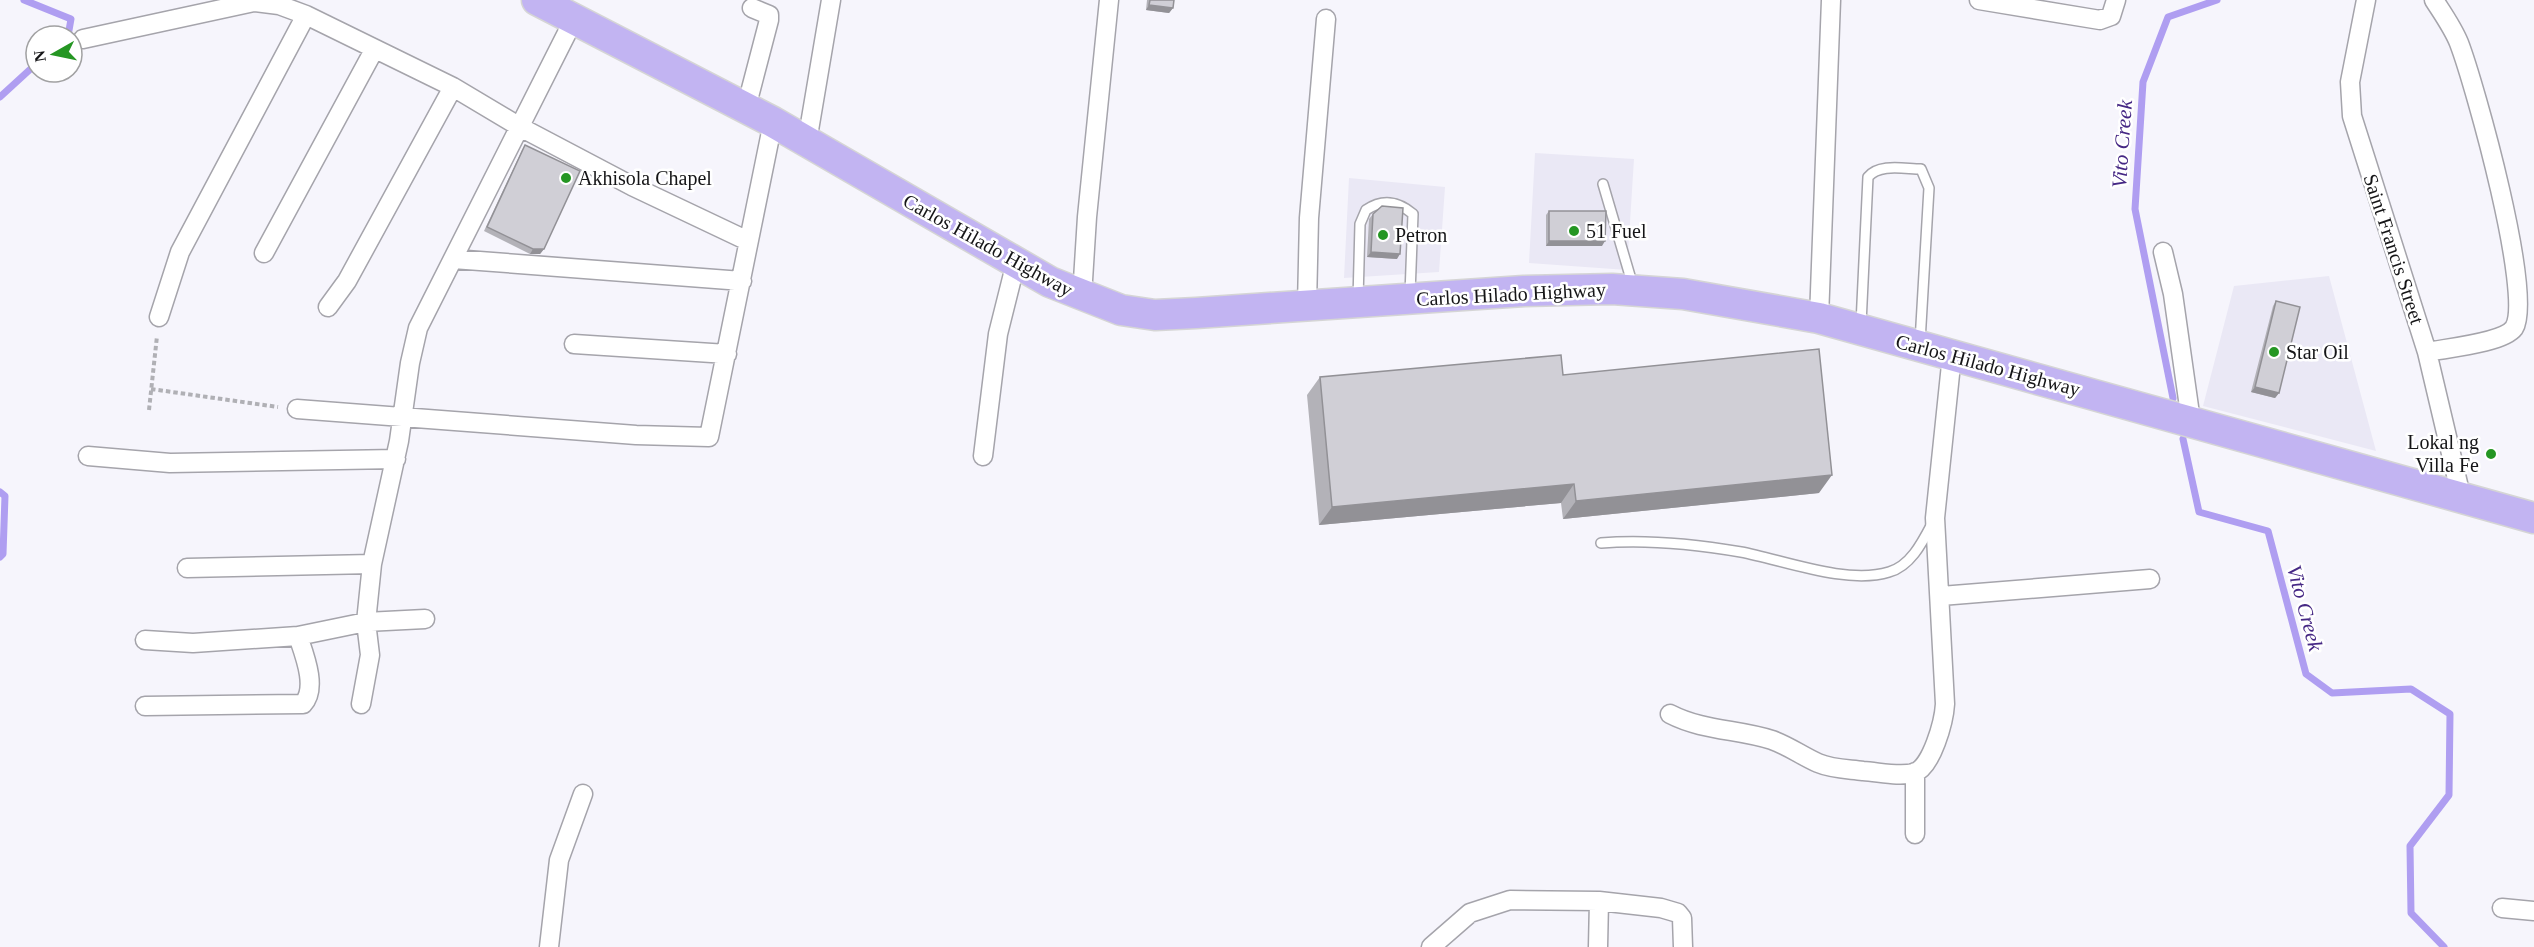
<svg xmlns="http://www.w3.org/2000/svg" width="2534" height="947" viewBox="0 0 2534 947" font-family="'Times New Roman',serif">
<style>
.built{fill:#eae8f5}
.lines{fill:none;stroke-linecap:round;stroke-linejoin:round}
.stream{stroke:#af9ef1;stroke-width:7}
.service-casing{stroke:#a5a4ab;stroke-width:12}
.minor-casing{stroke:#a5a4ab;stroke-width:21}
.primary-casing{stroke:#d5d5d5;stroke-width:33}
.path{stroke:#b0b0b5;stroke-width:4;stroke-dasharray:4.5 3;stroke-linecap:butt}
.service{stroke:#fff;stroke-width:9}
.minor{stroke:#fff;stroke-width:18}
.primary{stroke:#c2b4f2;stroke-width:30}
.wall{fill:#b3b2b8}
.shaded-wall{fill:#929196}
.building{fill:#d0cfd6;stroke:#929196;stroke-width:1.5}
.poi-dot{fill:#259623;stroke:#fff;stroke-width:2}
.labels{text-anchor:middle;stroke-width:5;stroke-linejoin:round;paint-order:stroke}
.poi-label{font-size:20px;fill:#151517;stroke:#fff;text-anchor:start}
.street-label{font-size:20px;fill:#151517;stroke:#fff}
.water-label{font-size:21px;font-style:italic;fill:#452784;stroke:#fff}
</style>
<rect width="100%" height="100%" fill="#f6f5fc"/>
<path class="built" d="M1535,153L1634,159L1627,270L1529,263Z
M1349,178L1445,187L1439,272L1344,278Z
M2329,276L2376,451L2203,406L2234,286Z"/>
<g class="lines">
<path class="stream" d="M24,0L71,19L68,36
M0,97L36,64
M2173,398L2135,209L2143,82L2168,17L2217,0
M2183,439L2199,512L2268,531L2306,674L2332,693L2411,689L2450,714L2449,795L2410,846L2411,913L2444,947
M0,492L5,496L3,554L0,557"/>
<defs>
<path id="service" d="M1603,184L1633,286
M1358,300L1360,224L1366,210C1382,199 1398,201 1413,214L1410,294
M1861,324L1868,177C1879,163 1905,169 1921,169L1929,188L1920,342
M1601,543C1648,539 1694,544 1741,552C1783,560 1847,585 1889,572C1911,566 1923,541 1933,522"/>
<path id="minor" d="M1979,0L2100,20L2111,16L2116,0
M2366,0L2350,82L2352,116L2427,352L2461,496
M83,39L254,2L279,5L306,15L453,87L520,127L632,186L748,241
M746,108L769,20V15L752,8
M807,142L831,0
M2163,252L2173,294L2191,421
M264,253L374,50
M453,259L742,281
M1082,296L1087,217L1109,0
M1307,305L1309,218L1326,19
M328,307L347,281L453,87
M159,317L180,252L306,15
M1819,318L1831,0
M574,344L727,354
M2427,352C2447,348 2503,343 2514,328C2534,296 2475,85 2459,43C2453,28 2443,14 2434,0
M297,409L636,435L709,437L773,122
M88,456L170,463L396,459
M983,456L998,334L1016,262
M187,568L372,564
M1941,596L2150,579
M145,640L193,643L298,636L366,622L425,619
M361,704L370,655L366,622L372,564L399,441L410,363L418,328L574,19
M145,706L303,704C318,688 304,654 298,636
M1670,714C1703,731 1738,729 1772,740C1789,746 1802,756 1818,763C1832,769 1848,769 1863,771C1879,772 1899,777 1914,773C1932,767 1944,721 1945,704L1935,518L1952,355
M1915,834V772
M2502,908L2534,911
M549,947L559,860L583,794
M1431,947L1470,913L1510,900L1599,901L1661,908L1678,913L1682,918L1683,947
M1598,947L1599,901"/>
<path id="primary" d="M537,0L773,122L1050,282L1121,310L1155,315L1196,313L1524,291L1612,289L1683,294L1819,318L2534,518"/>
</defs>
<use href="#service" class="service-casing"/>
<use href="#minor" class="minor-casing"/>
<use href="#primary" class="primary-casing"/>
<path class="path" d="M151,389L278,407
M149,410L157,336"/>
<use href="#service" class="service"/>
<use href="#minor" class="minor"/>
<use href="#primary" class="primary"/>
</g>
<path class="wall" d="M1147,0H1174L1173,8L1169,13L1146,10Z
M525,145L544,249L540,254H530L484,231L522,150Z
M1549,211L1602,246H1546V215Z
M1373,214L1397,259L1367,257L1369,219Z
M2276,301L2279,393L2275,398L2251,392L2273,306Z
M1563,375L1819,493L1563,519L1561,503L1319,525L1307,395L1320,377Z"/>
<path class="shaded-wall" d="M1149,5L1173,8L1169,13L1146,10Z
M1549,241H1605L1602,246H1546Z
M533,249H544L540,254H530Z
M1371,252L1400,254L1397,259L1367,257Z
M2255,387L2279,393L2275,398L2251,392Z
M1832,475L1819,493L1563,519L1576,501Z
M1574,484L1561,503L1319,525L1332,507Z"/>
<path class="building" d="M1150,0H1174L1173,8L1149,5Z
M525,145L580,171L544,249H533L487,227Z
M1382,206L1403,208L1400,254L1371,252L1373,214Z
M1549,211H1606L1605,241H1549Z
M2276,301L2300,307L2279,393L2255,387Z
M1819,349L1832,475L1576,501L1574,484L1332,507L1320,377L1561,355L1563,375Z"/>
<g class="poi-dot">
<circle cx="566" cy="178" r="6"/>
<circle cx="1574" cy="231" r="6"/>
<circle cx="1383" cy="235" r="6"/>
<circle cx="2274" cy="352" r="6"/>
<circle cx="2491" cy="454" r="6"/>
</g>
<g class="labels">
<g class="poi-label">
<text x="578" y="185">Akhisola Chapel</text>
<text x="1586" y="238">51 Fuel</text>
<text x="1395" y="242">Petron</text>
<text x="2286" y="359">Star Oil</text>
<text x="2479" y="449" text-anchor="end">Lokal ng<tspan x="2479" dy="23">Villa Fe</tspan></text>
</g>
<g class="street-label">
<text transform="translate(988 245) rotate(29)" y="7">Carlos Hilado Highway</text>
<text transform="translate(2394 249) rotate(72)" y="7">Saint Francis Street</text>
<text transform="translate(1511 294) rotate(-3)" y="7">Carlos Hilado Highway</text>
<text transform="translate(1988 365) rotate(15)" y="7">Carlos Hilado Highway</text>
</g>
<g class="water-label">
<text transform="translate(2122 144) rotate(-86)" y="7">Vito Creek</text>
<text transform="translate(2305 608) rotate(75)" y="7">Vito Creek</text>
</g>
</g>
<g transform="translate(54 54) rotate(261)"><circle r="28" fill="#ffffff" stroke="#a1a1a2" stroke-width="1.5"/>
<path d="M0-4.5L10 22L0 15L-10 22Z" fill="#259623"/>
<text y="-9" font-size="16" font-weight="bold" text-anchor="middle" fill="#151517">N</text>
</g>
</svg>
